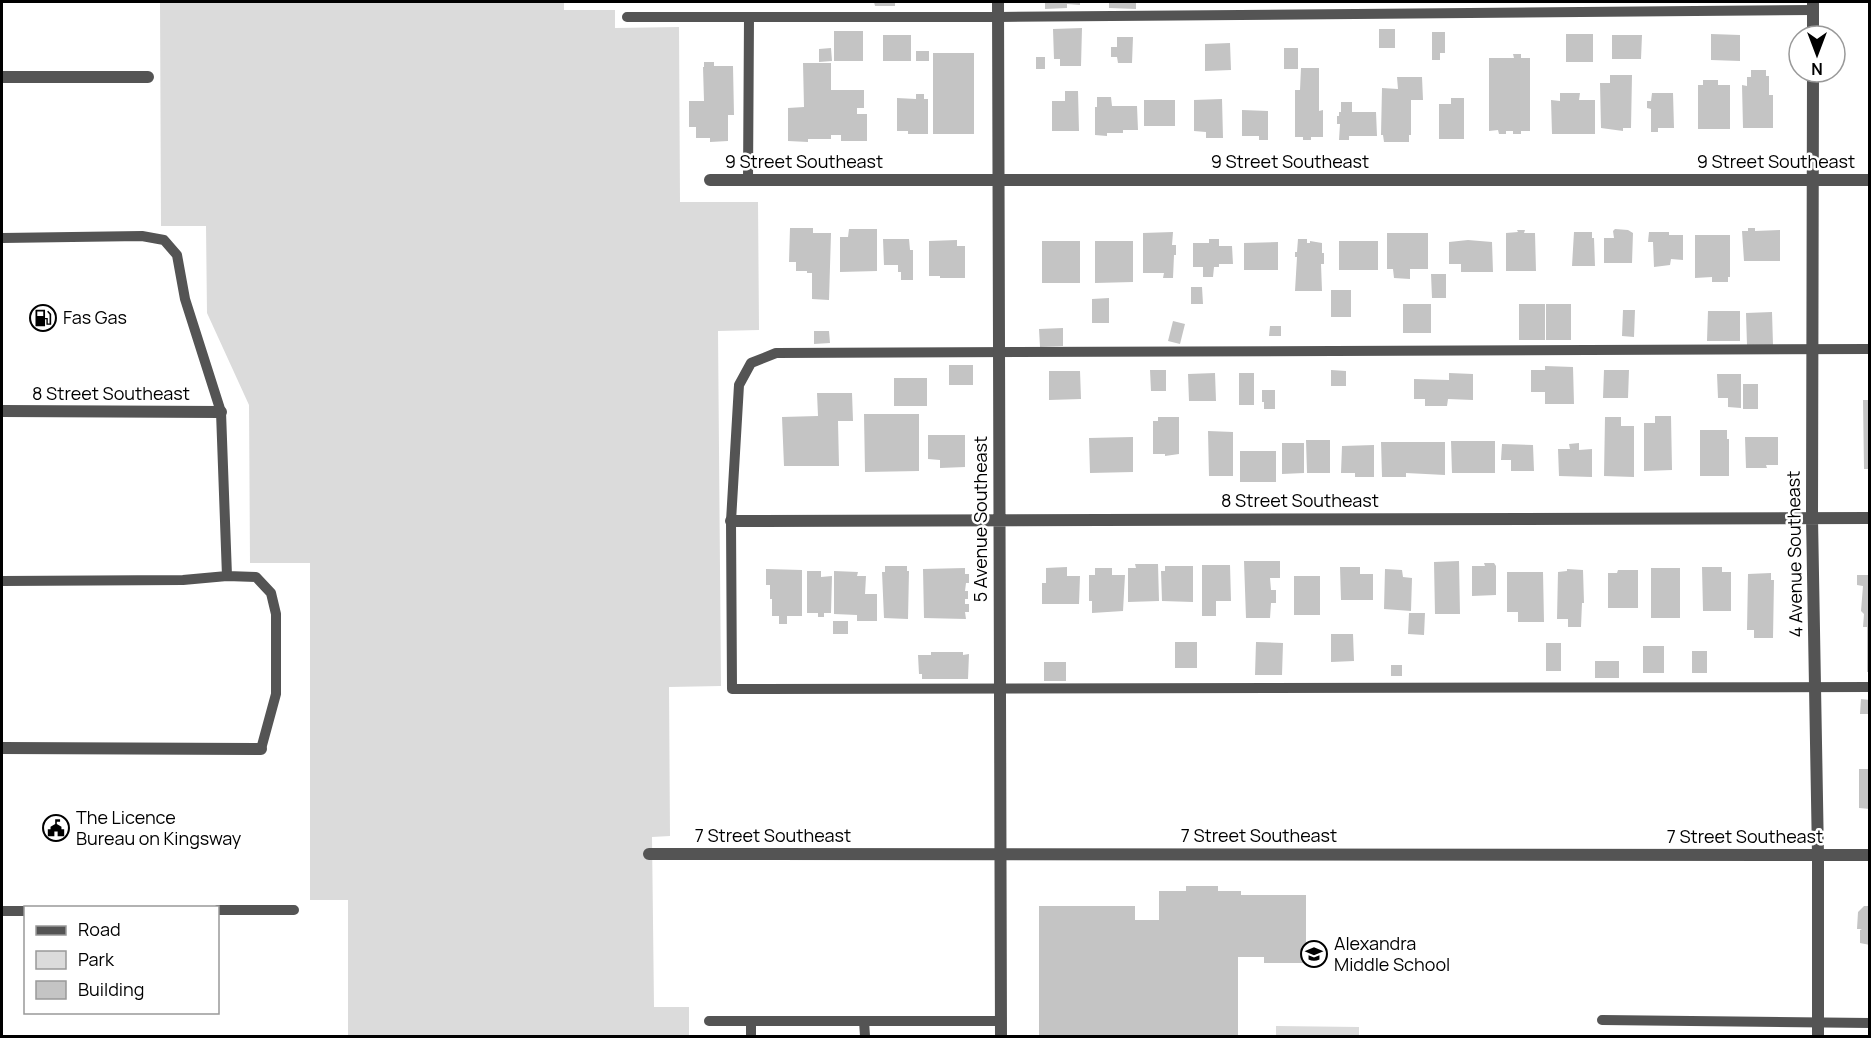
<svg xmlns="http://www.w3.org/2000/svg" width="1871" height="1038" viewBox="0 0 1871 1038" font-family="Manrope,sans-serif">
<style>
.green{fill:#dbdbdb}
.building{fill:#c4c4c4}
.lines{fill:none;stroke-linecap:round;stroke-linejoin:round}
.service{stroke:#545454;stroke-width:10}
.minor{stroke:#545454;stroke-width:12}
.labels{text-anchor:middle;stroke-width:5;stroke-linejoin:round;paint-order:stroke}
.street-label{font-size:18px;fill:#000;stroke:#fff}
.poi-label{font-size:18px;fill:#000;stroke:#fff;text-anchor:start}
</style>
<rect width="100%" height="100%" fill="#fff"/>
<path class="green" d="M160,2H564V10H615V28L679,27L680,202H758L759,330L718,331L721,686L669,687L670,836L652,837L654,1007H689V1036H348V900H310V563H250L249,405L207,313L206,226H161Z
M1276,1026L1359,1027V1036H1276Z"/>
<path class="building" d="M874,2H895V6H875Z
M1045,2H1080V5L1067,4V8L1045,9Z
M1109,2H1136V9L1109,8Z
M1082,28L1081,66H1060V59H1054L1053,29Z
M1379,29H1395V48H1379Z
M834,31H863V61H834Z
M1432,32H1445V53H1440V60H1432Z
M1566,34H1593V62H1566Z
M1711,34L1740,35V61L1711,60Z
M883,35H911V61H883Z
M1612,35H1642L1641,59H1612Z
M1117,37H1133L1132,63H1118L1117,57H1111V47H1117Z
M1230,43L1231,70L1205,71V44Z
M831,48L832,61L819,62V49Z
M1284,48H1298V69H1284Z
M916,51H929V61H916Z
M933,53H974V134H933Z
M1513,54H1521V58H1530V131H1521V134H1513V131H1506V134H1499L1498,130L1489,131V58H1514Z
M1036,57H1045V69H1036Z
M704,62H714V66H733L734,115H728V141L710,142V138H696V127H689V101H704L703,67H704Z
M803,63H831V90H864V108H857V114H867V141H841V135H831V139H808V142L788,141V108L804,107Z
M1301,68H1319V111L1323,110V137H1311V140H1303V137H1295V90H1300Z
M1751,70H1766V76H1769V95H1773V128H1743L1742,85L1747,86V77H1751Z
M1610,75H1632L1631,128H1623V131L1601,128L1600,83H1610Z
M1397,77H1422L1423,100H1411V135H1409V142H1384L1383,135H1381L1382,88L1398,89Z
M1703,80H1718V85H1730V129H1698V85H1703Z
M1065,91H1078L1079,131H1052V101H1065Z
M1560,93H1580L1579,100H1595V134H1552L1551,100L1560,101Z
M1652,93H1673L1674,128H1658V132H1651V109L1647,108V101H1651Z
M916,94H924V99H928V134H908V131H897V98L916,99Z
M1097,97H1111L1112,106H1137L1138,130H1123V133H1107V136L1095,135V107H1097Z
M1451,98H1464V139H1439V104H1451Z
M1222,99L1223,138H1206V132L1194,131V100Z
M1144,100H1175V126H1144Z
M1341,102H1352V112H1376L1377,136H1349V140H1339L1340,124H1337V116H1339V112H1341Z
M1242,110L1268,111V140H1259V136H1242Z
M790,228H813V233H831L829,300L812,299V273H807V271H796V262H789Z
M1748,228H1755V231L1780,230V261H1744L1742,231H1748Z
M849,229H877V271L840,272V237H848Z
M1615,229L1628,230L1633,233L1632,263H1604V238H1614L1613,231Z
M1517,230H1525L1524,233H1535L1536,271H1506V233L1518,232Z
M1173,232L1172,245H1176V255H1174L1173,278H1163L1164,273H1143V233Z
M1574,232H1592V238H1594L1595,266H1572Z
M1649,232H1669V235H1683V260L1671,259L1670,265L1654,267L1653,242H1648Z
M1387,233H1428V269H1410V279L1394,278L1393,269H1387Z
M1695,235H1730V277H1728V282H1712V277L1695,278Z
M883,239H909L910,250H913V280H901V272H898V265H884Z
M1209,239H1219V246H1232L1233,264H1219V267H1214L1213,277H1203V267H1193V243H1209Z
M1298,239H1307V243H1310V241L1322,243V253H1324V264H1321L1322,291H1295L1297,257H1295V252H1297Z
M957,240V246H965V278H940V276H929V241Z
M1468,240L1492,242L1493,272H1461V264H1449V242Z
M1042,241H1080V283H1042Z
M1095,241H1133V282L1095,283Z
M1339,241H1378V270H1339Z
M1278,242V270H1244V243Z
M1431,274H1446V298H1432Z
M1191,287H1202L1203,304H1191Z
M1331,290H1351V317H1331Z
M1109,298V323H1092V299Z
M1403,304H1431V333H1403Z
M1519,304H1545V340H1519Z
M1546,304H1571V340H1546Z
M1623,310H1635L1634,337L1622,336Z
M1708,311H1740V341H1707Z
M1772,312L1773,345H1747L1746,313Z
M1173,321L1185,324L1180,344L1168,341Z
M1270,326H1281V336H1269Z
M1063,328V346L1040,347L1039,329Z
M814,331H829L830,343L814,344Z
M949,365H973V385H949Z
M1545,366L1573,367L1574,404H1545V392H1531V370H1545Z
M1150,370H1166V391H1151Z
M1331,370L1346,371V386H1331Z
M1604,370H1629L1628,398H1603Z
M1049,371H1080L1081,399L1049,400Z
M1215,373L1216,401H1189L1188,374Z
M1239,373H1254V405H1239Z
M1449,373L1473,374V400L1448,399L1447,406H1425V399H1414V379L1449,380Z
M1717,374H1741V408L1728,407V398H1718Z
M894,378H927V406H894Z
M1743,384H1758V409H1743Z
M1262,390H1275V409H1264V402H1262Z
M817,393H852L853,421H838L839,466H784L782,417L818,416Z
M1863,400H1870V469H1864Z
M864,414H919V471L865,472Z
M1655,416H1671L1672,470L1644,471V423H1655Z
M1158,417H1179V454L1165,456V454H1153V421H1158Z
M1605,417H1621V426H1634V477L1604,476Z
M1700,430H1727V439H1729V476H1700Z
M1208,431L1233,432V476H1209Z
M928,435H965V467L940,468V460L928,459Z
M1133,437V472L1090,473L1089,438Z
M1745,437H1778V465H1766L1767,468H1746Z
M1306,440H1330V473H1307Z
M1451,441H1495V473H1452Z
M1381,442H1445V475L1406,473V477H1382Z
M1282,443H1304V473L1282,474Z
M1579,443V450L1592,449V477L1559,476L1558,449H1570L1569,444Z
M1502,444L1533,445L1534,471H1511V460H1501Z
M1374,445V477H1355V473H1341L1342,446Z
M1240,451H1276V482H1240Z
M1244,561H1280V578H1270L1271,590H1276V603H1271L1270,618H1246Z
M1459,561L1460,614H1435L1434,562Z
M1484,563H1494L1496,566V595L1472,596V566H1485Z
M1135,564H1158L1159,601L1128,602V568H1136Z
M1202,565H1230L1231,601H1216V616H1202Z
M885,566H907V571H909L908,619L884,618L882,572H885Z
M1165,566H1193V602L1162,601L1161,571H1165Z
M1067,567V576H1080L1079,604H1042V583H1046V568Z
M1340,567H1360V574H1373V600H1341Z
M1702,567H1722V572H1731V611H1703Z
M965,568V574H969V583H966L965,591H968V599H965V604H969V612H965L966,619L924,618L923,569Z
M1095,568H1112V575H1125L1123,611L1092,613V601H1089V575H1095Z
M1651,568H1680V618H1651Z
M766,569L802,570V616H787V624H779V616H772V599H770V585H766Z
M1385,569L1402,570L1403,577L1412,578L1411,611L1384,609Z
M1567,569L1583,570L1584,603H1582L1581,627H1568V619H1557L1558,572L1567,571Z
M1618,570H1638V608H1608V573H1617Z
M807,571H821V577L832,576L831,613H824V617H818V613H807Z
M834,571L858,572L857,576H866L865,594H877V621H857V615L834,614Z
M1507,572H1543L1544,622H1518V612H1507Z
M1771,573V580H1774L1773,638H1754V630H1747L1748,574Z
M1857,575H1870V672H1867V627H1863L1864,614L1861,611L1863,586L1857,585Z
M1294,576H1320V615H1294Z
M1409,613H1425L1424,635L1408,634Z
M833,621H848V634H833Z
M1331,634H1353L1354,661L1331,662Z
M1175,642H1197V668H1175Z
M1256,642L1283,643L1282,675H1255Z
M1546,643H1561V671H1546Z
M1643,646H1664V673H1643Z
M1692,651H1707V673H1692Z
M931,652H963V655L969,654L968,679H922V674H919L918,655H931Z
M1595,661H1619V678H1595Z
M1044,662H1066V681H1044Z
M1391,665H1402V676H1391Z
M1861,699L1870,700V714H1860Z
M1859,769H1870V809L1859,808Z
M1186,886H1218V891H1241V895H1306V963H1264V957H1238V1036H1039V906H1135V920H1159V891H1186Z
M1864,906H1870V945L1860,943V930L1862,929H1857L1858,912Z"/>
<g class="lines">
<path class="service" d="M627,17H998L1813,10
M748,180L749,17
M2,238L142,236L164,240L177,255L185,299L221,412L227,576L256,577L271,593L276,614V694L261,749
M1870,349L776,353L751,363L739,385L731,521L732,689L1870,687
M2,581L183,580L227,576
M218,910H294
M2,911H26
M1602,1020L1870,1023
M709,1021H1001
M751,1021V1036
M864,1021L865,1036"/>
<path class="minor" d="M998,2L1001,1036
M1813,36V2
M1813,72L1812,518L1818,855V1036
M2,77H148
M710,180H1870
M2,411L221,412
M731,521L1870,518
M2,748L261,749
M649,854L1870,855"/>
</g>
<defs>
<symbol id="fuel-ring" viewBox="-11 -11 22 22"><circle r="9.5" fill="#fff" stroke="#000" stroke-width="1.5"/><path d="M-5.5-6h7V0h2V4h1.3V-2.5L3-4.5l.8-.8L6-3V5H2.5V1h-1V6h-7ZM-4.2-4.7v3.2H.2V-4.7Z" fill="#000"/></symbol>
<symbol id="civic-ring" viewBox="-11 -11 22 22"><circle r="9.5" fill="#fff" stroke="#000" stroke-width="1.5"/><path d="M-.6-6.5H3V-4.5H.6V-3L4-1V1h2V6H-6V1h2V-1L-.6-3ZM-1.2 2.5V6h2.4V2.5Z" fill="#000"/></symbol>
<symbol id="school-ring" viewBox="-11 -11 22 22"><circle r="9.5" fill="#fff" stroke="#000" stroke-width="1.5"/><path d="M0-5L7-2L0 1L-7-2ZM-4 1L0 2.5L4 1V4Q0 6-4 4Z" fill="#000"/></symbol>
</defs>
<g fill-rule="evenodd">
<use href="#fuel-ring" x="28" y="303" width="30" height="30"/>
<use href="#civic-ring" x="41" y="813" width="30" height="30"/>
<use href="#school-ring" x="1299" y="939" width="30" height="30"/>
</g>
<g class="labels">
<g class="street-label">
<text x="804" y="168">9 Street Southeast</text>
<text x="1290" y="168">9 Street Southeast</text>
<text x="1776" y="168">9 Street Southeast</text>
<text x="111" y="400">8 Street Southeast</text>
<text x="1300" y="507">8 Street Southeast</text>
<text transform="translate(981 519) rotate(-90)" y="6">5 Avenue Southeast</text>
<text transform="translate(1795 554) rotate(-91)" y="6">4 Avenue Southeast</text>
<text x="773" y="842">7 Street Southeast</text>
<text x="1259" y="842">7 Street Southeast</text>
<text x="1745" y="843">7 Street Southeast</text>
</g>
<g class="poi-label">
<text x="63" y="324">Fas Gas</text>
<text x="76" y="824">The Licence<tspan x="76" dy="21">Bureau on Kingsway</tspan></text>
<text x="1334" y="950">Alexandra<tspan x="1334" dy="21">Middle School</tspan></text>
</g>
</g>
<rect width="1871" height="1038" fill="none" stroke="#000000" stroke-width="6"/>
<rect x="24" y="906" width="195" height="108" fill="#ffffff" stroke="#999999" stroke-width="1.5"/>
<rect x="36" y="926" width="30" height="9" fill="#545454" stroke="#999999" stroke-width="1.5"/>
<text x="78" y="936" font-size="18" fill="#000000">Road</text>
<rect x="36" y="951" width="30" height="18" fill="#dbdbdb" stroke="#999999" stroke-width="1.5"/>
<text x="78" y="966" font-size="18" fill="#000000">Park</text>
<rect x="36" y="981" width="30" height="18" fill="#c4c4c4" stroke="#999999" stroke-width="1.5"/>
<text x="78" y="996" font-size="18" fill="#000000">Building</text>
<g transform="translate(1817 54) rotate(180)"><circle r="28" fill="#ffffff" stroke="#999999" stroke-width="1.5"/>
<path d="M0-4.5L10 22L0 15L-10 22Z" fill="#000000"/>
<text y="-9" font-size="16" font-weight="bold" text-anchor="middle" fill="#000000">N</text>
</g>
</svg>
